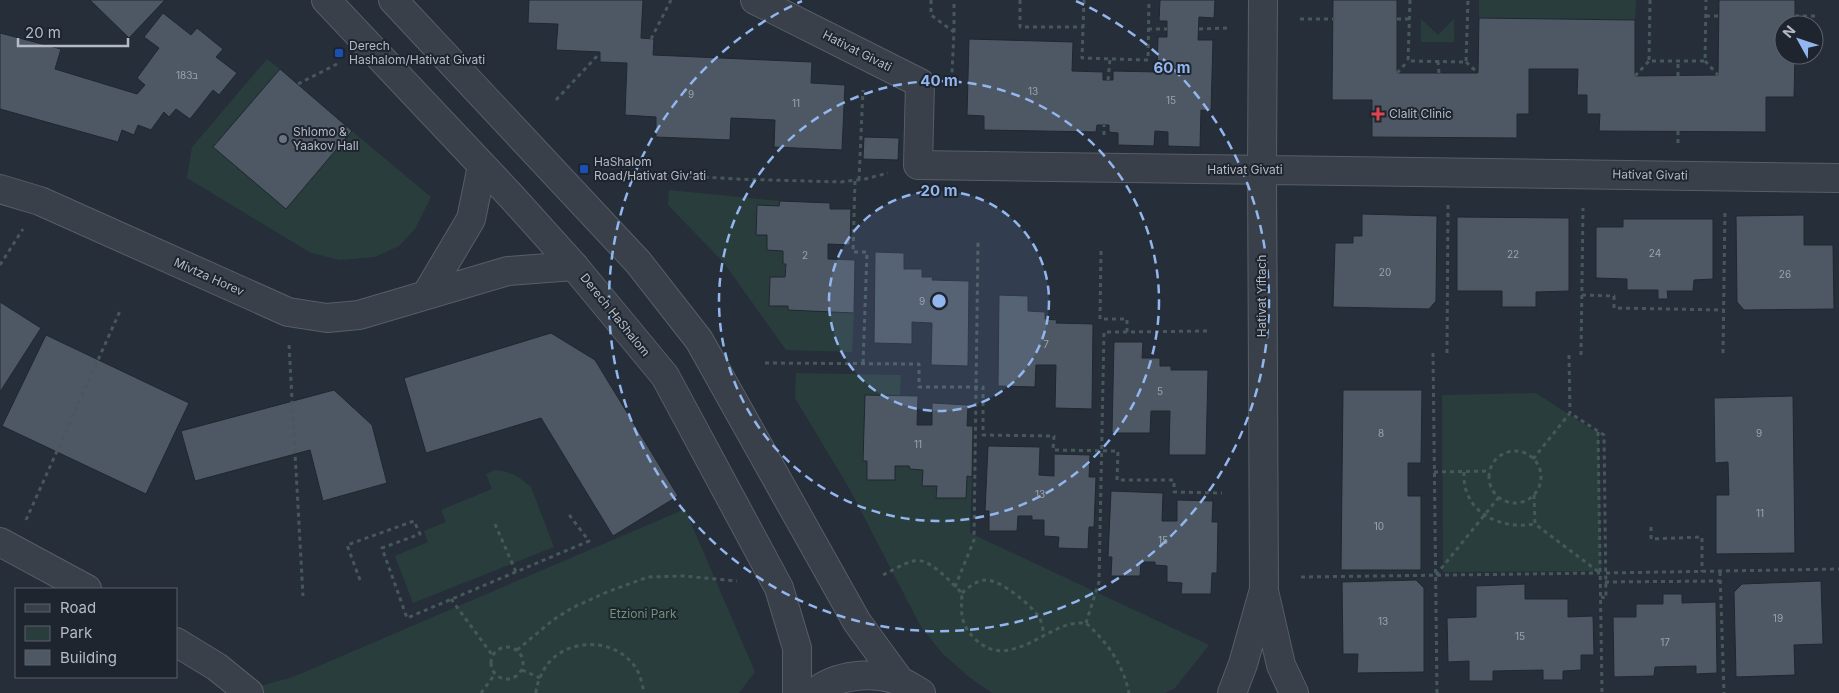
<svg xmlns="http://www.w3.org/2000/svg" width="1839" height="693" viewBox="0 0 1839 693" font-family="Inter,'Noto Sans Hebrew',sans-serif">
<style>
.green{fill:#2a3d3d}
.building{fill:#4e5865;stroke:#202731}
.lines{fill:none;stroke-linecap:round;stroke-linejoin:round}
.minor-casing{stroke:#575e68;stroke-width:30}
.tertiary-casing{stroke:#575e68;stroke-width:30}
.path{stroke:#47585a;stroke-width:3;stroke-dasharray:4 4;stroke-linecap:butt}
.minor{stroke:#39404a;stroke-width:28}
.tertiary{stroke:#39404a;stroke-width:28}
.ring{fill:none;stroke:#92b6ed;stroke-width:2.5;stroke-dasharray:9 6}
.transit-dot{fill:#1a4fb4;stroke:#1e252f;stroke-width:2}
.health-dot{fill:#e0444e;stroke:#1e252f;stroke-width:2}
.worship-dot{fill:#6b7280;stroke:#1e252f;stroke-width:2}
.labels{text-anchor:middle;stroke-width:4;stroke-linejoin:round;paint-order:stroke}
.number-label{font-size:10px;fill:#9aa2ae}
.poi-label{font-size:12px;fill:#b4bbc6;stroke:#1e252f;text-anchor:start}
.street-label{font-size:12px;fill:#b4bbc6;stroke:#1e252f}
.park-label{font-size:12px;fill:#6e9476;stroke:#1e252f}
.centre{fill:#92b6ed;stroke:#1e252f;stroke-width:2.5}
.ring-label{font-size:15px;text-anchor:middle;font-weight:bold;fill:#92b6ed;stroke:#1e252f;stroke-width:4;stroke-linejoin:round;paint-order:stroke}
</style>
<rect width="100%" height="100%" fill="#252e39"/>
<path class="green" d="M1479,0H1636L1635,20L1479,18Z
M1421,19L1438,35L1454,19V42H1421Z
M267,59L280,69L213,147L286,208L352,131L431,197L415,229L399,246L375,257L340,260L311,253L187,178L192,147Z
M669,190L780,201L779,206L757,205L756,234L767,235L783,251V263L786,264L785,277L770,305L788,306V310L854,313L852,352L786,350L724,263L668,205Z
M796,373L901,375L900,396H865L863,460L867,461V480H895V466H909L910,469L923,470L922,486H937L936,498H966L967,476L972,477L970,533L1209,645L1175,688L1165,693H992L969,677L943,654L921,627L849,488L795,398Z
M1536,393L1599,434L1601,571L1443,572L1442,395Z
M495,470C509,471 520,477 531,487L554,547L413,603L395,556L428,542L424,531L446,522L441,510L492,489L486,474Z
M685,509L755,672L739,693H235L293,677Z"/>
<path class="building" d="M90,0H165L129,38Z
M529,0H643L641,38L654,39L653,55L812,62L811,83L845,85L842,150L774,147L775,120L731,118L730,140L656,137V117L625,115L627,63L600,62V52L556,50L558,24L528,23Z
M1160,0H1215L1214,18L1199,17L1198,40H1213L1211,111L1201,110L1200,147L1168,146V132L1155,131L1154,146L1118,145V133L1109,132V125H1097L1096,132L984,130V116L967,115L969,39L1073,42L1072,71L1103,72V80H1113V71L1157,72L1158,37H1167V21H1159Z
M1333,0H1397V73H1478L1479,18L1635,20V76L1718,75L1719,0H1795V25H1784V55H1795L1794,97H1766V132L1599,131L1600,114H1587V95H1577L1578,69H1529V114H1517V138L1372,137V100H1332Z
M163,13L191,35L197,28L223,49L216,57L237,73L219,95L213,90L190,119L176,109L169,117L164,112L151,130L138,125L134,135L122,130L118,142L0,109V33L61,49L55,69L137,94L145,85L137,78L159,48L144,37Z
M280,69L352,131L286,209L213,147Z
M864,137L899,138L898,160L863,159Z
M780,201L830,203V209H851L850,245L828,244V259L855,260L854,313L788,310V306H769L770,277H785L786,264H783V251L767,250V235H756L757,205L779,206Z
M1362,214L1437,216L1436,301L1429,309L1333,307L1335,243H1353V236H1362Z
M1804,215V245H1833L1834,309L1744,310L1737,302L1736,216Z
M1457,217L1569,218V291L1536,292V307H1502V291H1457Z
M1623,219H1713V279L1694,280L1693,291H1667L1668,299H1658V290H1627V279L1596,278V227H1623Z
M875,252L904,253V269H922V277H933L932,280L969,281L968,366L931,365L932,323L912,322V344L874,343Z
M999,295L1028,296V311L1045,312V319L1057,320L1056,323L1093,324L1092,409L1055,408L1056,365H1036L1035,387L998,386Z
M0,302L41,328L0,392Z
M551,333L595,360L678,496L613,536L541,418L426,453L404,378Z
M46,335L189,403L146,494L2,426Z
M1114,342H1143L1142,358H1160V366H1171V370H1208L1206,455H1169L1170,411H1151L1150,433H1112Z
M334,390L372,425L387,483L323,501L310,450L195,481L181,431Z
M1343,390H1422L1421,463H1408V496H1421V570H1341Z
M865,395L918,396L917,425H932V403L968,405L967,426H973L972,477L967,476L966,498H936L937,486H922L923,470L910,469L909,466H895V480H867V461H863Z
M1793,396L1795,553L1716,554V495H1729L1728,462L1715,463L1714,398Z
M988,446L1040,447L1039,475L1054,476V454L1090,455L1089,477H1096L1094,527H1089L1088,549L1058,548L1059,537L1044,536V520H1032V516H1018L1017,531H989V511H985Z
M1111,491L1163,493L1162,521H1177V500L1213,501L1212,522H1218L1217,573H1212L1211,594H1181L1182,583L1167,582V566L1155,565V562H1141L1140,576H1111L1112,557H1108Z
M1416,580L1424,588V672L1357,673L1358,654H1343L1342,582Z
M1821,581L1823,644L1794,645L1795,675L1736,677L1734,592L1742,584Z
M1525,584V599H1568V617L1593,616L1594,655H1581V670L1563,671V680H1543V670L1493,671V681H1469V661L1448,662L1447,618L1476,617V586Z
M1663,594H1682V603L1716,602L1717,673L1696,674V666L1655,667L1654,676L1614,677L1613,617H1636V604H1663Z"/>
<g class="lines">
<defs>
<path id="minor" d="M755,0L920,83L918,165L1839,178
M1263,0L1262,169L1264,591L1281,665L1294,693
M0,189L40,201L288,312L327,318L359,315L508,271L574,266
M426,295L471,219L482,166
M0,542L87,589
M176,642L217,667L249,693
M1232,693L1243,664L1263,593"/>
<path id="tertiary" d="M326,0L511,196L574,266L665,376L779,588L797,648V693
M393,0L638,262L699,340L857,622L900,681
M814,693C836,674 874,671 900,681C907,684 914,689 921,693"/>
</defs>
<use href="#minor" class="minor-casing"/>
<use href="#tertiary" class="tertiary-casing"/>
<path class="path" d="M931,0V15L954,32L952,73
M1020,0V27H1084
M1084,0L1082,58L1148,60L1149,0
M1410,0L1408,61L1466,62L1468,0
M1650,0L1649,61H1705L1706,0
M1706,16H1719
M1795,16H1815
M1300,19H1333
M1397,19H1410
M1148,29H1167
M1199,29L1228,28
M954,32V0
M651,39L671,0
M1438,61L1439,73
M1705,61L1718,75
M1466,62L1478,73
M1397,73L1408,61
M1635,76L1649,61
M1678,76V61
M1108,80L1110,59
M298,84L337,64
M556,100L599,54
M1104,135V125
M1678,143V131
M633,178L653,174L735,179L841,182L865,179L888,173
M859,180L863,90
M855,181L853,252H867L863,364
M1101,251L1100,319H1127V332L1207,331
M0,265L23,229
M1582,295L1614,296V308L1724,310
M289,345L303,596
M1433,353L1437,693
M1447,353L1448,205
M1723,353L1725,209
M1569,355L1570,413
M1581,355L1583,208
M765,363L919,364V387H983V435L1054,436L1053,450L1118,451L1117,480H1174V492L1222,493
M1598,432L1602,693
M1489 477a26 26 0 1 1 52 0a26 26 0 1 1-52 0Z
M1533,459L1570,413L1604,435L1606,598L1601,597
M1434,472L1489,471
M1464,472C1462,512 1499,530 1535,524
M1534,495L1535,524L1600,573
M26,520L120,311
M495,524L516,572
M1651,527V539L1702,537V572
M1720,572L1724,693
M1606,573L1839,569
M883,575C893,570 903,564 913,561C929,556 951,583 962,593C961,613 960,624 975,639C1005,668 1037,635 1067,625C1073,623 1080,623 1086,623C1107,642 1123,664 1129,693
M1436,575L1499,497
M1301,577L1600,573
M360,580L347,545L414,521L420,534L382,548L407,618L589,541L567,512
M1605,582L1721,581
M955,587L974,540L978,242
M962,593C968,588 977,580 985,580C1000,579 1031,605 1039,617C1042,622 1043,630 1044,636
M451,599L493,656
M1086,623L1099,582L1104,332H1127
M491 663a16 16 0 1 1 32 0a16 16 0 1 1-32 0Z
M517,650L553,620L572,608L607,592L648,577L684,576L737,581
M522,670L540,678
M481,693L495,674
M536,693C536,687 538,683 540,678C553,640 608,633 633,664C640,672 642,683 644,693"/>
<use href="#minor" class="minor"/>
<use href="#tertiary" class="tertiary"/>
</g>
<circle cx="939" cy="301" r="110" fill="#92b6ed" fill-opacity=".12"/>
<g class="ring">
<circle cx="939" cy="301" r="110"/>
<circle cx="939" cy="301" r="220"/>
<path d="M1076 1A330 330 0 1 1 802 1"/>
</g>
<g class="transit-dot">
<rect x="334" y="48" width="10" height="10" rx="2.5"/>
<rect x="579" y="164" width="10" height="10" rx="2.5"/>
</g>
<path class="health-dot" d="M1375.5 106.5h5v5h5v5h-5v5h-5v-5h-5v-5h5z"/>
<circle class="worship-dot" cx="283" cy="139" r="5"/>
<g class="labels">
<g class="number-label">
<text x="187" y="79">183ב</text>
<text x="1033" y="95">13</text>
<text x="691" y="98">9</text>
<text x="1171" y="104">15</text>
<text x="796" y="107">11</text>
<text x="1655" y="257">24</text>
<text x="1513" y="258">22</text>
<text x="805" y="259">2</text>
<text x="1385" y="276">20</text>
<text x="1785" y="278">26</text>
<text x="922" y="305">9</text>
<text x="1046" y="348">7</text>
<text x="1160" y="395">5</text>
<text x="1381" y="437">8</text>
<text x="1759" y="437">9</text>
<text x="918" y="448">11</text>
<text x="1040" y="498">13</text>
<text x="1760" y="517">11</text>
<text x="1379" y="530">10</text>
<text x="1163" y="544">15</text>
<text x="1778" y="622">19</text>
<text x="1383" y="625">13</text>
<text x="1520" y="640">15</text>
<text x="1665" y="646">17</text>
</g>
<g class="poi-label">
<text x="349" y="50">Derech<tspan x="349" dy="14">Hashalom/Hativat Givati</tspan></text>
<text x="1389" y="118">Clalit Clinic</text>
<text x="293" y="136">Shlomo &amp;<tspan x="293" dy="14">Yaakov Hall</tspan></text>
<text x="594" y="166">HaShalom<tspan x="594" dy="14">Road/Hativat Giv'ati</tspan></text>
</g>
<g class="street-label">
<text transform="translate(857 51) rotate(27)" y="4">Hativat Givati</text>
<text x="1245" y="174">Hativat Givati</text>
<text transform="translate(1650 175) rotate(1)" y="4">Hativat Givati</text>
<text transform="translate(209 277) rotate(24)" y="4">Mivtza Horev</text>
<text transform="translate(1262 296) rotate(-90)" y="4">Hativat Yiftach</text>
<text transform="translate(615 315) rotate(51)" y="4">Derech HaShalom</text>
</g>
<g class="park-label">
<text x="643" y="618">Etzioni Park</text>
</g>
</g>
<circle cx="939" cy="301" r="8" class="centre"/>
<g class="ring-label">
<text x="1172" y="73">60 m</text>
<text x="939" y="86">40 m</text>
<text x="939" y="196">20 m</text>
</g>
<rect x="15" y="588" width="162" height="90" fill="#1e252f" stroke="#5a616b"/>
<rect x="25" y="604" width="25" height="8" fill="#39404a" stroke="#5a616b"/>
<text x="60" y="613" font-size="15" fill="#b4bbc6">Road</text>
<rect x="25" y="626" width="25" height="15" fill="#2a3d3d" stroke="#5a616b"/>
<text x="60" y="638" font-size="15" fill="#b4bbc6">Park</text>
<rect x="25" y="650" width="25" height="15" fill="#4e5865" stroke="#5a616b"/>
<text x="60" y="663" font-size="15" fill="#b4bbc6">Building</text>
<g transform="translate(1799 40) rotate(310)"><circle r="24" fill="#1e252f" stroke="#5a616b"/>
<path d="M0-4L9 19L0 12L-9 19Z" fill="#92b6ed"/>
<text y="-8" font-size="14" font-weight="bold" text-anchor="middle" fill="#b4bbc6">N</text>
</g>
<path d="M18 38v8h110v-8" fill="none" stroke="#b4bbc6" stroke-width="2.5"/>
<text x="25" y="38" font-size="15" fill="#b4bbc6" stroke="#1e252f" stroke-width="4" paint-order="stroke">20 m</text>
</svg>
